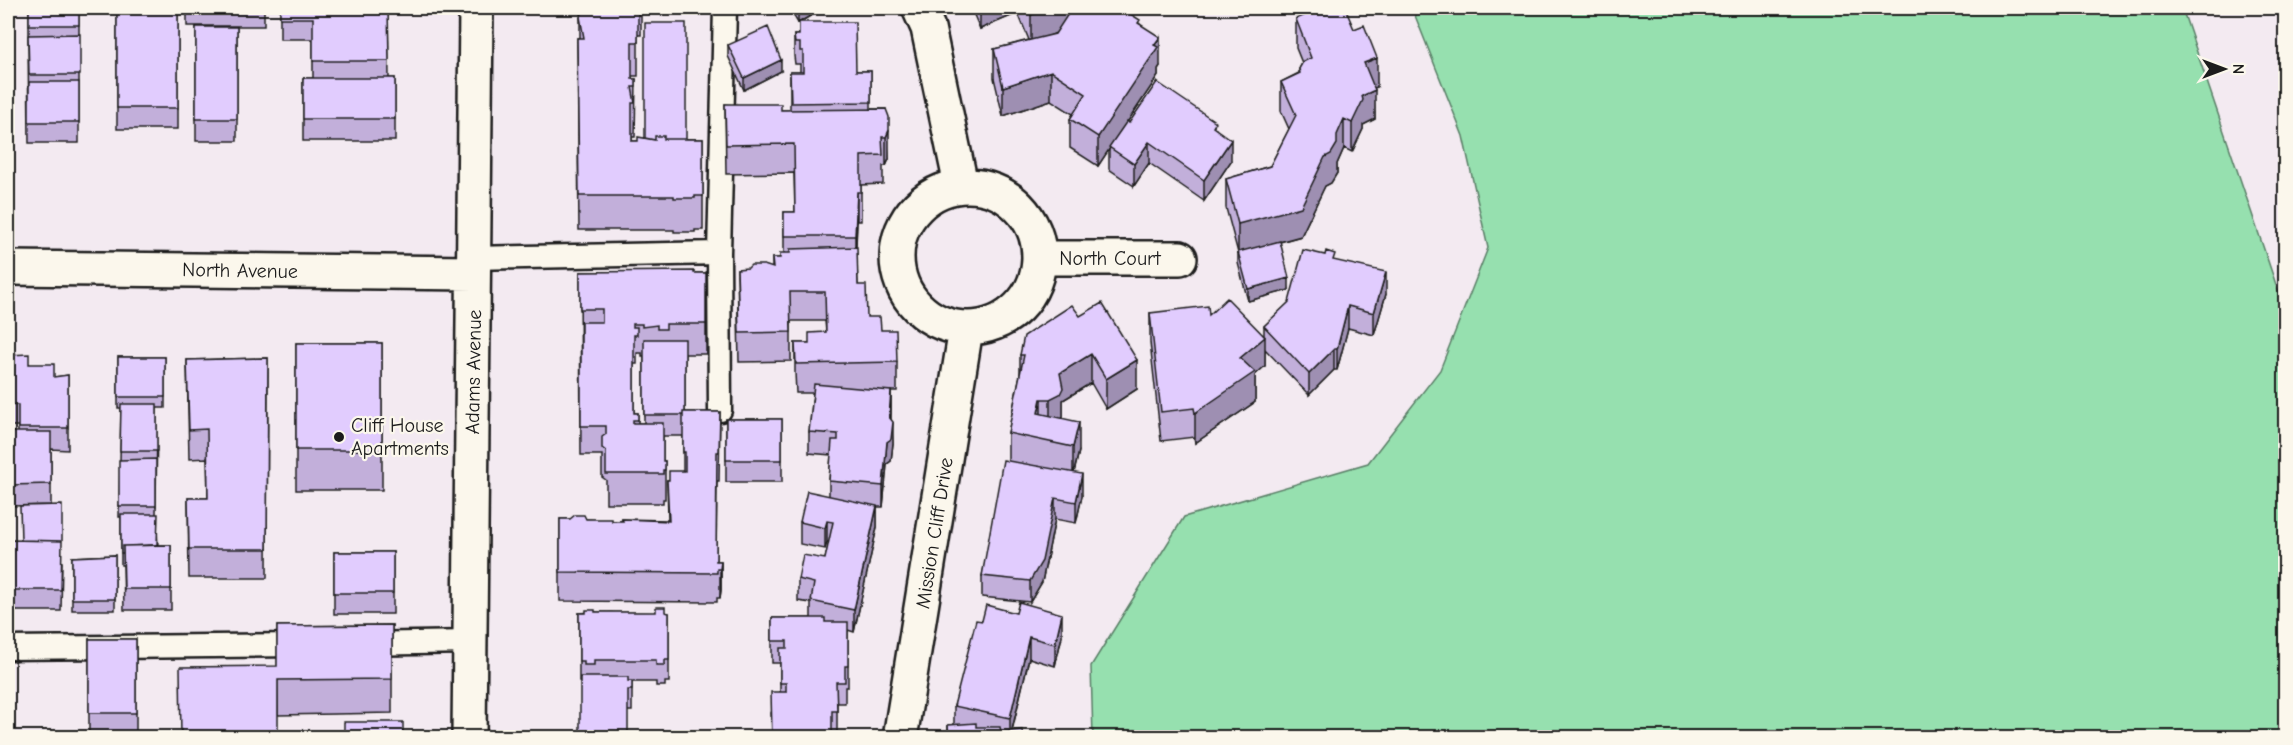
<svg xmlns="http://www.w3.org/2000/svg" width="2293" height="745" viewBox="0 0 2293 745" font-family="'Comic Neue',sans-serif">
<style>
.green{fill:#96e0af;stroke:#597e66;stroke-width:1.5}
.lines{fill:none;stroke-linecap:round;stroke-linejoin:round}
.lane-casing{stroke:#1c1c1c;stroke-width:27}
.street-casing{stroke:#1c1c1c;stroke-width:38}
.lane{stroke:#fbf7ec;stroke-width:22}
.street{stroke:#fbf7ec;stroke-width:33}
.wall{fill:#c2afda;stroke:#1c1c1c;stroke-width:1.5;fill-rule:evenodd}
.shaded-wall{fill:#9e8fb2;stroke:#1c1c1c;stroke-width:1.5}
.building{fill:#e1ccfe;stroke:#1c1c1c;stroke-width:1.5}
.poi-dot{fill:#1c1c1c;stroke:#fbf7ec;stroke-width:2}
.labels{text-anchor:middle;stroke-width:4.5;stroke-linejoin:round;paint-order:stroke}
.street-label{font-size:20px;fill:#1c1c1c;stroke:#fbf7ec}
.poi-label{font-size:20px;fill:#1c1c1c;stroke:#fbf7ec;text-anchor:start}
</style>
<rect width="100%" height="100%" fill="#f3eaf1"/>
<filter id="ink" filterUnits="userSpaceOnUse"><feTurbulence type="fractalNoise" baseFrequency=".0167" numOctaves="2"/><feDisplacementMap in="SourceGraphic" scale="12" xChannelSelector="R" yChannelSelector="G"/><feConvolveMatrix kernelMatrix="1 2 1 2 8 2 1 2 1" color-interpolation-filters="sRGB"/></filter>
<g filter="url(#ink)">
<path class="green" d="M1412,8H2182L2285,311V737H1093L1091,666L1184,517L1368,463L1440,370L1488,248L1463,136Z"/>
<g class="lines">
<defs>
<path id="lane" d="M473,258L719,253
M720,410L719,253L725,8
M361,644L470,642
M8,648L307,645"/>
<path id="street" d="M919,8L928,28L961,185
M897 257a71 71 0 1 1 142 0a71 71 0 1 1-142 0Z
M1039,258H1180
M8,268L473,273
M469,738L476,8
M900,738L966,329"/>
</defs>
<use href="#lane" class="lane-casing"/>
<use href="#street" class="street-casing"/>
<use href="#lane" class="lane"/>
<use href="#street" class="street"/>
</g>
<path class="wall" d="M29,8H79V143H29L28,35H29Z
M117,8H178V129H117Z
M187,8H264V26H187Z
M280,8H388L389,78H395V141H303V78H313V39H280Z
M583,8H641V35H638V76H632V79H636L635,137H632V141H638L645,138L703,139V230H695V232H674V230H579L577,38H580V17L583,12Z
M646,8H686V13H646Z
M789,8H824L800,22L856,71H871V109H886L889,159L886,166H883V184L861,185V221H857L856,247L858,285L867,317L881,330L897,362V391H891V419L893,443L891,461L887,464L883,507H877V527L854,632L848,630V687H845V703H837V733H832V738H772L771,713L780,692V663H772V618H811V603L798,601V579L825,559L829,542H827L825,549L800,544V522L829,496V481L831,455L809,453V432L813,393H796L795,372V343H809L826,332L825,321H791V361L739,362L737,269L772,268V258H780L784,253V212H795L794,173L726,174L725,104L781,110H790V72H800V64H795L794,56V35H799V22L798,23Z
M971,8H1121L1140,24L1160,66L1158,69V76L1127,122L1129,123L1216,129L1231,161L1204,201L1149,163L1134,186L1109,169V149L1098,166L1070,148V119L1073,114L1051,100L1003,116L994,78V49L1029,40L1018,13L980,29Z
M1296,19L1377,87L1374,88L1375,119L1363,125V129L1352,152L1344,148L1337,164V173L1331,183L1325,186L1301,236L1280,242L1289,290L1248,301L1238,263V253L1226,208V179L1270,166L1289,129L1281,111V82L1299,73V69L1302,63L1296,48Z
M196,27H237V141H196Z
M728,45L781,71L744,90L728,56Z
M1335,261L1386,294L1374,335L1348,328L1337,370H1334L1309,395L1265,349V366L1255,375V402L1195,443L1194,437L1161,441L1150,342V313L1209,315L1264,336V326Z
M580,272L706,273V354H685V412H720L719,481H717L716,561H721V590L720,598H717V602L560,601V519H586L612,521H622V519L668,520L667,480H669L683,471V436H663V461H665V499H663V503H606V480L602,477V455H581ZM637,353H642V356H644V423H638V413H634V364H637Z
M1080,316L1137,389L1106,409L1091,383L1063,400V417L1062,419L1079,451L1074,473L1082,496L1076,523L1055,519L1042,582L1030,602L982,597V576L1008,461V433L1020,375V355Z
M296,343H382V490H296Z
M8,355L29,364L54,377L68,375V450L51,449V505L9,506V485L18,432V426H8Z
M118,357H165V408H157L156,514L158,545H171V610H124L123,565H121V517H119L121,408H118Z
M268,358L267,578H189L188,498H208L207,458L189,459L187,360Z
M726,419H782V482H726Z
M8,540L62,562L61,611H8Z
M334,552H393V614H334Z
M115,555V610H72V557Z
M595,612L669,613V682H665V686H656V682H632V711H628L579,682V613Z
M982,621L1062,636L1055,666L1029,658L1012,731L1023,738H948V725H954V706Z
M392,625V713L278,715L277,626Z
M89,639H136V734H89Z"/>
<path class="shaded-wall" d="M798,8H824L798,23Z
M980,8H1018V13L980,29Z
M1048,8H1095V16L1031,44V15Z
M1160,37V66L1158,69V76L1098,166V137Z
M1377,58V87L1364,92V63Z
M781,60V71L744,90V78Z
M1051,71V100L1003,116V87Z
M1375,90V119L1363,125V129L1352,152V123L1362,96Z
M1344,119V148L1337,164V173L1331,183L1325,186L1301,236L1238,253V224L1325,157Z
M889,130V159L886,166V137Z
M1231,140V161L1204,201V180Z
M1149,142V163L1134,186V164Z
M857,192V221L855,265V236Z
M1386,272V294L1374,335V313Z
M1289,278V290L1248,301V289Z
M1348,306V328L1337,370V349Z
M1265,337V366L1255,375V402L1195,443V413L1240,358Z
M1334,349V370L1309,395V374Z
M1091,354V383L1063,400V417L1060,423L1050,428V399L1060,373Z
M1137,360V389L1106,409V379Z
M891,391V412L889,438V417Z
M1041,399V428L1038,413Z
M893,422V443L891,461L887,464L883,507V486L887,442Z
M1079,422V451L1073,476V447Z
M1082,474V496L1076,523V502Z
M1055,498V519L1042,582L1030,602V581Z
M877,506V527L854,632V610Z
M827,521V542L825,549V528Z
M721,561V590L720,598V569Z
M1062,614V636L1055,666V644Z
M1029,637V658L1010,738V718Z"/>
<path class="building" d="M29,8H79V25H29Z
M117,8H178V108H117Z
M280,8H388L389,61H313V18H280Z
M583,8H638V42H632V79H636V87H632L635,103H632V141H638V137L655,140V136H664V139H703V196H695V198H674V196H579L577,38H584L580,17L583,12Z
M1028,8H1048L1031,15Z
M1084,8H1121L1140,20L1138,23L1160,37L1154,45L1158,47L1098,137L1070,119L1086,94L1051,71L1003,87L994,49L1055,34L1068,14Z
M1322,8H1345L1354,29L1364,25L1377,58L1364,63L1375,90L1362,96L1363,100L1352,123L1344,119L1337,135V144L1331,154L1325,157L1301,207L1238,224L1226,179L1270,166L1296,115L1281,82L1300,73L1299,69L1303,62L1311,58L1296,19Z
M799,22H855L856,71H871V102L791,103L790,72H803V51H800V43H795L794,35H799Z
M645,23H686V139H664V136H655V140L645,138Z
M196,27H237V119H196Z
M768,27L781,60L744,78L728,45Z
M80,34V75H29L28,35Z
M303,78H395V119H303Z
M29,82H79V122H29Z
M1157,82L1216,122L1213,127L1231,140L1204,180L1149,142L1134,164L1109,147L1127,121L1129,123Z
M725,104H781V110L886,109L889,117V130L886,137H882L883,155L861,156V192H857L855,236H784V212H795L794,144L726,145Z
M1280,241L1289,278L1248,289L1238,252Z
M857,247L858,285H866L867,317H880L881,330H896L897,362L796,364L795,343H809V333L826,332L825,292H790L791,332L739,333L737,269L748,268L751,265H764L773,268L772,258H780V253H790V249Z
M1303,250L1325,255L1326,251L1335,254L1333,260L1386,272L1374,313L1348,306L1337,349H1334L1309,374L1264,326L1289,302Z
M694,271V273H706V324H666V329H657V325L642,327V324H633V327H637V335H634V413H638V420H633V423H663V461H665V470H663V474H606V451L602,448V437L606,434V426H581V322H602V309H580V272Z
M1227,298L1265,337L1240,358L1255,372L1195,413L1194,408L1161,412L1150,313L1208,306L1209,315Z
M1102,303L1137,360L1106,379L1091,354L1060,373L1063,388L1060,394L1050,399H1041L1038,413L1079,422L1073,447L1008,433L1024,355H1020L1024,336L1072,305L1080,316Z
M644,339H685V412H683V415H644Z
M296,343H382V450H296Z
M29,354V364H54V377L68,375V428H18V405H8V355Z
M118,357H165V397H118Z
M268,358L267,549H189L188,498H208L207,429L189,430L187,360Z
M814,384L891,391L889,417L893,422L891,439L887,442L883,486L829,481L832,440H838V434L809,432Z
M121,404H157V451H120Z
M683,412H720L719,452H717L716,561H721L720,569H717V573L560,572V519H570L575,515H584L586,519H612V521H623L622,519L669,521L667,480H669V471H685V452H683Z
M726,419H782V460H726Z
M10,432H51V484L9,485Z
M156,459V506H119V460Z
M1003,460L1082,474L1076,502L1055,498L1042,561L1030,581L982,576Z
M807,491L877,506L854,610L811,601L814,583L798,579L803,555L825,559L833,522L827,521L825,528L800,522Z
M62,505V541L21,540L20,506Z
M121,514H158L157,545L123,546V553H121Z
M8,540L62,541L61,590H8Z
M171,545V589H124L123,546Z
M334,552H393V593H334Z
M115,555V599H72V557Z
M1019,602L1062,614L1055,644L1029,637L1010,718L954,706L976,620L982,621L986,605L1016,613Z
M656,607H665V612L669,613V660H665V665H656V660H594V665H584V661H579V613H586V610H595V612H656Z
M772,618H825V622H848V666H845V682H836L837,711H832V734L772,735L771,692H786V683H780V648H787V641H772Z
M392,625V679L278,680V738H181L180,667L277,666V626Z
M89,639H136V713H89Z
M580,677H628V681H632V690H628V738H580Z
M344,722H403V738H344Z
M976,723V727H1000L1001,732L1022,730L1023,738H949L948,725Z"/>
</g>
<circle class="poi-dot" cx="339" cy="437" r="6"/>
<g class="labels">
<g class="street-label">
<text x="1110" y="265">North Court</text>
<text transform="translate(240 270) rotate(1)" y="7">North Avenue</text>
<text transform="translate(473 372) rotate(-89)" y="7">Adams Avenue</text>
<text transform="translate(934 533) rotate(-81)" y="7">Mission Cliff Drive</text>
</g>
<g class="poi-label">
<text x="351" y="432">Cliff House<tspan x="351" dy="23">Apartments</tspan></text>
</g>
</g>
<rect width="2293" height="745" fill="none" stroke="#fbf7ec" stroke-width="30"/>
<rect x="15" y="15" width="2263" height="715" fill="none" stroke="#1c1c1c" stroke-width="2" filter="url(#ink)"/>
<g transform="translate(2224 69) rotate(90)" stroke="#fbf7ec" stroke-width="4.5" paint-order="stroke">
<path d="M0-4.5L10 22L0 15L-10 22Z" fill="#1c1c1c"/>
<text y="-9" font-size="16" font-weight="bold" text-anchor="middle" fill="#1c1c1c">N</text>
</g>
</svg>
